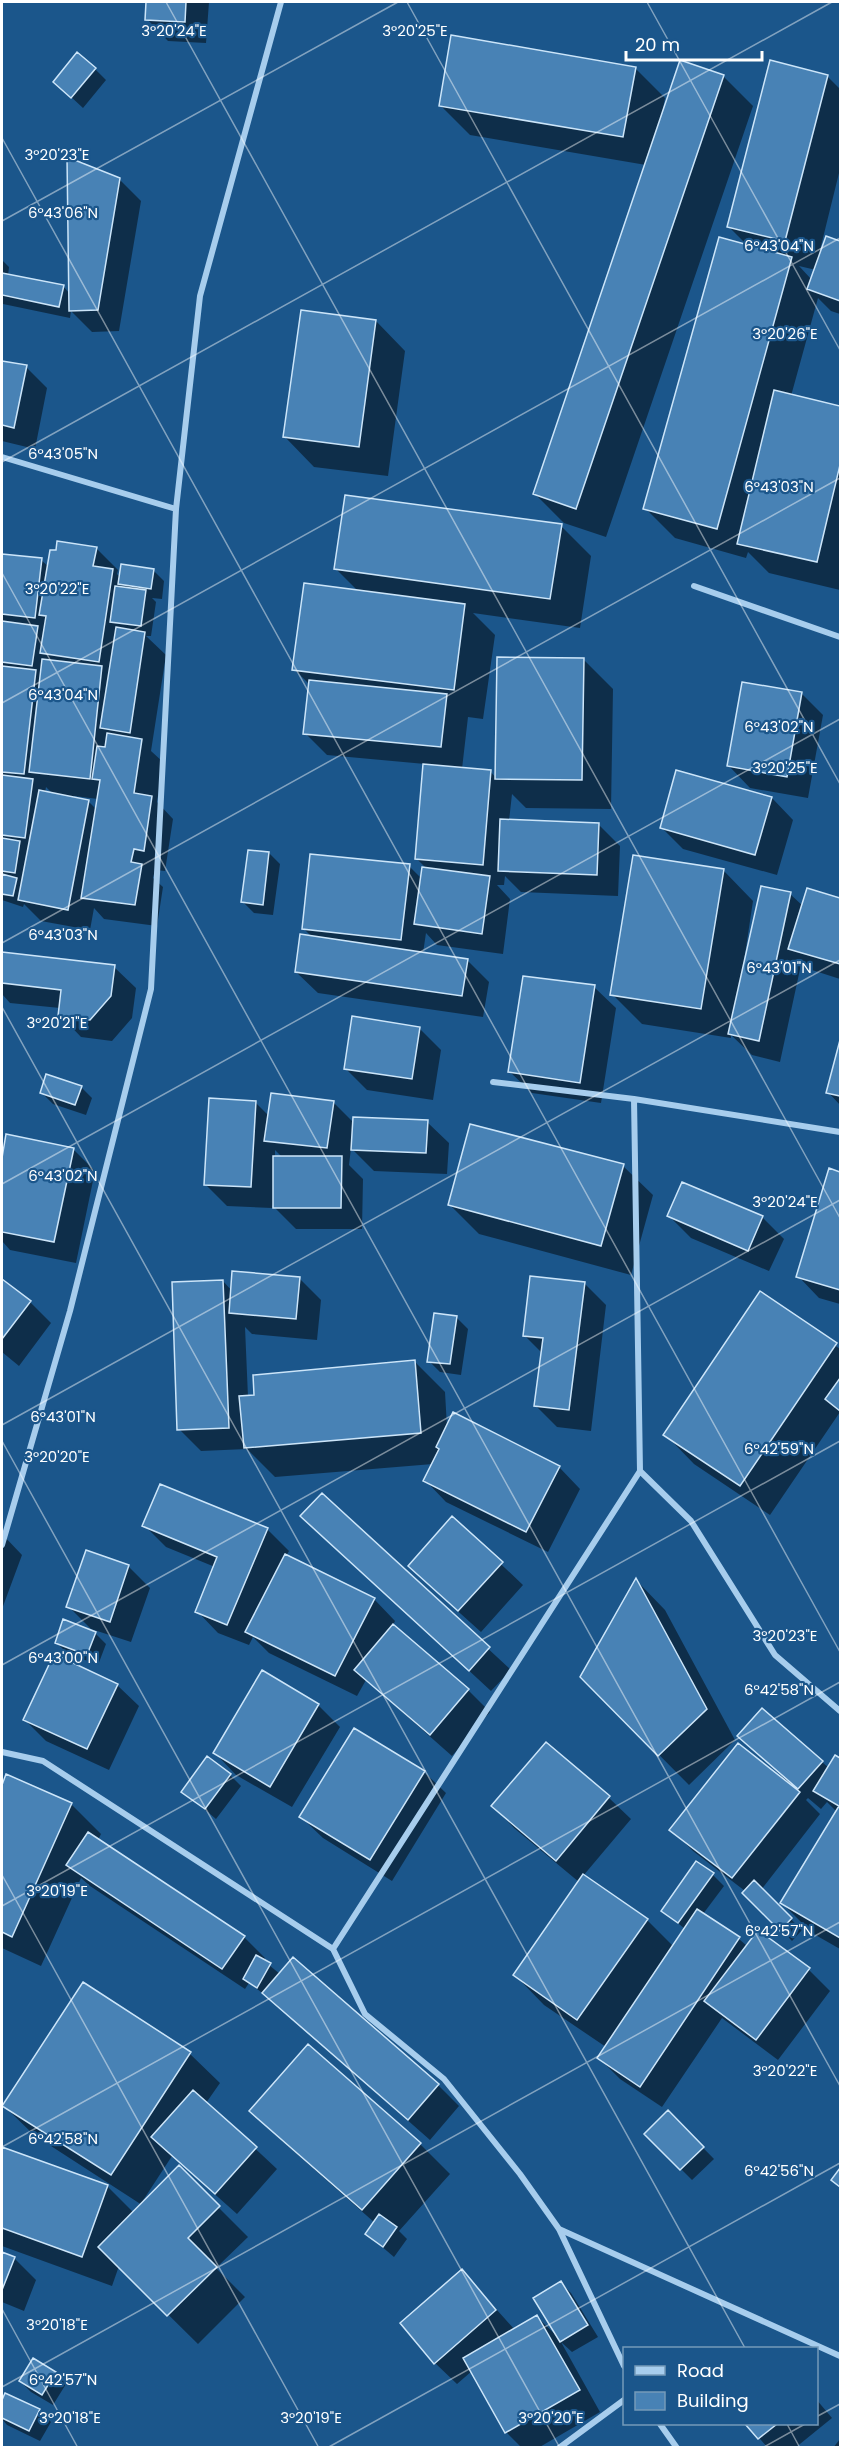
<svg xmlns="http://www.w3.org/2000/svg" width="842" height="2449" viewBox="0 0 842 2449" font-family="Poppins,sans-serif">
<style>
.shadow{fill:#0007;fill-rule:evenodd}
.building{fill:#4882b5;stroke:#cce5f9;stroke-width:1.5}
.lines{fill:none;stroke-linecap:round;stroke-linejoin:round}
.street{stroke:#a7cded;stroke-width:6}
.ticks{fill:none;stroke:#fff;stroke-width:1.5;stroke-opacity:0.45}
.ticks-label{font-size:15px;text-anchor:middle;fill:#fff;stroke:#1b568b;stroke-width:4.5;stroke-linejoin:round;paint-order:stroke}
</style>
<rect width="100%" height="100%" fill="#1b568b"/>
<path class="shadow" d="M148,2H209L206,43L168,41L147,19Z
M635,68L665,98L662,114L723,76L753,106L606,537L564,523L534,493L646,165L470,135L440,105Z
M95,69L106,80L83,108L55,82Z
M827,76L840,89V169L820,250L822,251L826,238L840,243V314L831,311L818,298L791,396L840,408V590L769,573L748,552L746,558L675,538L645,508L749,247L728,226ZM799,266L816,270L812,280Z
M119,179L141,201L119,331L92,332L71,311L70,318L3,304L2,316V260L9,267L8,276L63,286L70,294Z
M376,321L405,351L388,476L314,467L285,437Z
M2,362L26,367L47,388L35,449L2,441Z
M561,526L591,556L580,628L473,613L495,635L483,719L468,717L462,769L490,771L496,778L583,659L613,689L611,809L526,808L512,794L509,821L599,825L620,846L618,896L521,892L505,876L504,885H497L510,899L503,954L437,945L426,933L423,953L467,960L489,982L483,1017L318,993L296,972L312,937L304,929L409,866L422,879L426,868L416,858L425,764L327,755L305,733L310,685L294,669L359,592L336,569Z
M96,548L118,570L117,574L121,578L153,570L164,581L162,599L152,598L156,602L151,636H146L166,655L151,751L163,762L157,802L173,819L165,871L155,870L153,878L163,887L157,926L104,919L94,908L90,930L41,921L24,904L23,907L2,900V555L41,560L49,567ZM46,787L53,794L45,793ZM74,796L98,799L96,809L88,801L74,798Z
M801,693L823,715L808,798L750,788L729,766Z
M772,798L793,820L777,875L683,849L662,828Z
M269,853L280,864L273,915L254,913L243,902Z
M724,871L753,901L744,961L746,962L790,894L803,906L808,890L840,900V979L812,970L802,960L780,1062L752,1055L731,1035V1038L642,1024L612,994Z
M2,954L114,967L136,988L132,1018L112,1041L81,1037L60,1015V1008L10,1003L2,994Z
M594,987L616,1008L601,1103L532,1093L510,1072Z
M419,1028L441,1050L433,1100L367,1090L345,1068Z
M840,1045V1105L828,1092Z
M81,1087L92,1098L86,1115L53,1104L42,1093Z
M255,1102L269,1116L333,1102L354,1123L427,1122L449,1143L447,1174L374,1171L351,1148L349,1165L363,1179L362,1229H296L272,1205V1208L227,1206L205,1184ZM275,1150L283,1158H275Z
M8,1136L73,1149L95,1171L76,1263L10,1250L2,1241V1166Z
M623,1166L653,1195L631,1275L479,1234L449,1204Z
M830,1170L840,1174V1304L819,1298L798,1276Z
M669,1216L762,1217L784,1239L769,1271L691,1238Z
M299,1278L321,1300L317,1340L252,1334L245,1327L248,1397L415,1362L445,1392L447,1427L559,1467L580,1489L548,1552L446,1502L425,1480L433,1464L275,1477L247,1449L201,1451L179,1429L223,1281L232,1291Z
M2,1281L30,1302L51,1323L19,1366L2,1352Z
M584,1283L606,1305L591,1431L557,1427L536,1406L542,1353L525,1336Z
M760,1293L840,1349V1412L770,1515L694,1464L665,1434Z
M436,1315L457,1318L468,1329L461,1375L440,1372L429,1361Z
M322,1495L511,1670L491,1691L302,1516Z
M453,1519L523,1585L481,1632L431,1587Z
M144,1525L267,1529L289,1551L286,1556L374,1599L395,1621L393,1625L468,1690L490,1712L452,1756L366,1680L357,1696L269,1653L253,1637L249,1645L218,1633L197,1611L215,1567L166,1547Z
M2,1534L22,1555L2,1609Z
M128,1566L150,1588L131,1642L91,1629L106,1644L98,1665L67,1653L56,1642L94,1632L68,1606Z
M636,1580L665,1610L735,1740L689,1785L582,1677Z
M117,1685L139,1706L109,1770L46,1741L25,1720Z
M318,1705L340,1727L292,1807L236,1775L215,1753Z
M739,1736L822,1762L829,1768L836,1757L840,1760V1949L812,1933L782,1903L837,1812L827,1802L821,1809L808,1798L806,1800L820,1814L761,1890L802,1930L792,1941L745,1891L693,1851L671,1829L785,1779Z
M546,1744L609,1798L631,1819L583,1876L647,1920L673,1946L685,1929L662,1910L713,1875L724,1886L703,1914L739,1939L747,1946L809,1970L830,1991L778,2060L722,2018L662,2107L620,2079L599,2058L606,2047L544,2005L515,1975L579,1882L514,1828L493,1806Z
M424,1772L446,1793L392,1881L323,1838L301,1817Z
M230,1775L241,1786L216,1819L183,1791Z
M7,1776L71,1804L101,1834L98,1840L244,1937L265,1958L264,1961L280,1974L438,2085L459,2106L430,2140L269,1998L249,1983L245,1989L90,1886L81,1878L41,1966L2,1948V1788Z
M308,2046L420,2144L450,2174L399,2231L407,2239L394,2257L367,2234L375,2223L281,2140L251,2111Z
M190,2054L220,2083L206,2103L277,2169L237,2214L172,2156L142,2202L179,2168L248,2237L216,2268L245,2297L198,2344L119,2266L112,2286L2,2246V2149L107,2186L134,2213L142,2205L34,2135L4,2106Z
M668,2112L714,2159L692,2180L646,2134Z
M2,2254L14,2258L36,2280L24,2311L2,2302Z
M462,2271L515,2330L537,2317L558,2337L560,2282L571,2293L598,2337L572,2352L561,2342L600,2412L538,2448H522L506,2432L472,2371L457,2384L435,2363Z
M33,2360L55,2373L66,2384L53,2405L31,2392L20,2381Z
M6,2395L40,2411L51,2422L40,2441L7,2425L2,2419V2403Z
M816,2399L832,2418L795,2448H768L747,2424H816Z
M840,2439V2448H833Z"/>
<path class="building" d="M146,2H186L185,22L145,20Z
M451,35L636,67L623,137L439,106Z
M77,52L96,68L71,98L53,82Z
M680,60L724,75L576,509L533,494Z
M770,60L828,75L785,241L727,227Z
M67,157L120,178L98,310L69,311Z
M826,236L840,241V301L807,289Z
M719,237L792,257L717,529L643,509Z
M2,273L64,285L59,307L2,295Z
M301,310L376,320L359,447L283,437Z
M2,361L27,365L14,428L2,425Z
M774,390L840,406V465L817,562L737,544Z
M345,495L562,524L550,599L334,569Z
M57,541L97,547L93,566L113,569L99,662L40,653L46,616L39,615L50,550H56Z
M2,554L42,558L35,618L2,614Z
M121,564L154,569L151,589L118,584Z
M304,583L465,604L454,690L292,670Z
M115,586L146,590L141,626L110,622Z
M2,621L38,626L32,666L2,662Z
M116,627L145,632L130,733L100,728Z
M497,657L584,658L582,780L495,779Z
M42,659L102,666L90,779L29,772Z
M2,666L36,670L24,774L2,772Z
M309,680L447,694L441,747L303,734Z
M742,682L802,692L787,777L727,766Z
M107,733L142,739L134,793L152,796L144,851L134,849L131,862L142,864L135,905L81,898L100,780L92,779L97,746L105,747Z
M423,764L491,770L483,865L415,859Z
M676,770L772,797L755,855L660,828Z
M2,775L33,779L25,838L2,835Z
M39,790L89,800L68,910L18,900Z
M500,819L599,823L597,875L498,871Z
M2,838L20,841L15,873L2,871Z
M248,850L269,852L263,905L241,902Z
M310,854L410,864L401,940L302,929Z
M633,855L724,869L701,1009L610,995Z
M422,867L490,876L482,934L414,924Z
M2,874L17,878L13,896L2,894Z
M761,886L791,892L759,1041L728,1034Z
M807,888L840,898V964L788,949Z
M300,934L468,959L462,996L295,972Z
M2,952L115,965L111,996L90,1020L58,1016L61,990L2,983Z
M523,976L595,985L580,1083L508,1072Z
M352,1016L420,1027L412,1079L344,1069Z
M840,1040V1096L826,1093Z
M46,1074L82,1086L75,1105L40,1093Z
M271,1093L334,1101L327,1148L264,1141Z
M209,1098L256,1101L251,1187L204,1185Z
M353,1117L428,1120L426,1153L351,1150Z
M470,1124L624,1164L601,1246L448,1205Z
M6,1134L74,1148L54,1242L2,1232V1158Z
M273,1156H342L341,1208H273Z
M829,1168L840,1172V1290L796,1277Z
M682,1182L763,1216L748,1251L667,1216Z
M232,1271L300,1277L296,1319L229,1313Z
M530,1276L585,1282L569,1410L534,1406L543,1338L523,1336Z
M2,1279L31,1301L2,1339Z
M223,1280L229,1428L177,1430L172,1282Z
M760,1291L837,1343L740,1486L663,1435Z
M434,1313L457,1316L450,1364L427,1362Z
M415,1360L421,1433L244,1448L239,1396L254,1395L253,1375Z
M840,1378V1411L825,1399Z
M453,1412L560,1466L526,1532L423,1481L439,1449L436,1447Z
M160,1484L268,1528L227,1625L195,1612L217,1557L142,1526Z
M322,1493L490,1647L469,1671L300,1516Z
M452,1516L503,1562L458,1611L408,1566Z
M86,1550L129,1565L110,1622L66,1607Z
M285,1554L375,1598L335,1676L245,1632Z
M636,1578L707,1709L658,1756L580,1677Z
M63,1619L96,1632L87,1655L55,1643Z
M393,1624L469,1689L430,1735L354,1670Z
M54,1654L118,1684L87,1749L23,1720Z
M262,1670L319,1704L270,1787L213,1753Z
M762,1708L823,1761L798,1789L737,1736Z
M354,1728L425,1771L370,1860L299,1817Z
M546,1742L610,1796L556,1861L491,1806Z
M738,1743L800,1792L732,1878L669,1830Z
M835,1755L840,1758V1938L780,1903L839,1806L813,1791Z
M207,1756L231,1774L205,1809L181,1792Z
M6,1774L72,1803L12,1937L2,1932V1785Z
M88,1832L245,1936L222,1969L66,1865Z
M696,1861L714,1873L678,1923L661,1911Z
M583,1874L648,1919L577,2020L513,1975Z
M754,1880L792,1918L780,1931L742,1893Z
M697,1909L740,1937L640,2087L597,2058Z
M758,1930L810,1968L756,2040L704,2001Z
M256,1955L271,1963L257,1988L243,1979Z
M293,1957L439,2084L408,2120L262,1993Z
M83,1982L191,2052L111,2175L2,2106Z
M308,2044L421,2143L362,2210L249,2111Z
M193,2090L257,2147L215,2194L151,2137Z
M668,2110L704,2147L680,2170L644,2134Z
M2,2147L108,2185L82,2257L2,2228Z
M179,2165L220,2206L188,2238L217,2267L167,2316L98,2247Z
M840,2168V2187L831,2180Z
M379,2214L397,2227L383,2247L365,2234Z
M2,2252L15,2257L2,2290Z
M462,2269L496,2310L434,2364L400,2323Z
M561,2281L588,2325L560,2342L533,2298Z
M537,2315L580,2390L505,2433L463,2358Z
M33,2358L56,2372L42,2395L19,2381Z
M5,2393L40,2409L29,2431L2,2418V2400Z
M745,2424H777L758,2439Z"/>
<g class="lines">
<path class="street" d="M2,457L176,509
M694,586L840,637
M493,1082L634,1099L840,1132
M640,1471L691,1521L775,1655L840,1711
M2,1545L70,1311L151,989L176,509L200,296L281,2
M2,1752L43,1761L333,1949L365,2014L444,2079L520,2174L559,2229L624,2366
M333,1949L640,1471L634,1099
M559,2229L840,2356
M660,2424L677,2448
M559,2448L624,2400"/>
</g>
<path class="ticks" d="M166,2L840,1218M407,2L840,784M647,2L840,350M2,138L840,1652M2,221L398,2M2,462L832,2M2,573L840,2086M2,703L840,238M2,943L840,478M2,1007L745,2348M2,1184L840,719M2,1425L840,960M2,1441L560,2448M2,1665L840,1200M2,1875L319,2448M2,1906L840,1441M2,2147L840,1682M2,2309L78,2448M2,2387L840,1922M816,2417L840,2404M787,2424L800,2448M327,2448L840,2163M762,2448L805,2424"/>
<g class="ticks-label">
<text x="174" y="36">3°20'24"E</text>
<text x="415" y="36">3°20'25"E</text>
<text x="57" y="160">3°20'23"E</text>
<text x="63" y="218">6°43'06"N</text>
<text x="779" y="251">6°43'04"N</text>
<text x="785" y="339">3°20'26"E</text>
<text x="63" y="459">6°43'05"N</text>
<text x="779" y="492">6°43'03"N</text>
<text x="57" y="594">3°20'22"E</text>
<text x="63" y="700">6°43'04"N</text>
<text x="779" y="732">6°43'02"N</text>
<text x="785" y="773">3°20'25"E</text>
<text x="63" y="940">6°43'03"N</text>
<text x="779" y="973">6°43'01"N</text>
<text x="57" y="1028">3°20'21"E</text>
<text x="63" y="1181">6°43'02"N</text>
<text x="785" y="1207">3°20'24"E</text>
<text x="63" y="1422">6°43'01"N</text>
<text x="779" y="1454">6°42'59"N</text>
<text x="57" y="1462">3°20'20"E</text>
<text x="785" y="1641">3°20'23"E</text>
<text x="63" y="1663">6°43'00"N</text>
<text x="779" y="1695">6°42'58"N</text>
<text x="57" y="1896">3°20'19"E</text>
<text x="779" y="1936">6°42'57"N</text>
<text x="785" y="2076">3°20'22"E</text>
<text x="63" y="2144">6°42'58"N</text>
<text x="779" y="2176">6°42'56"N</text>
<text x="57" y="2330">3°20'18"E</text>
<text x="63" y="2385">6°42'57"N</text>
<text x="70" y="2423">3°20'18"E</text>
<text x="311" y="2423">3°20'19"E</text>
<text x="551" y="2423">3°20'20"E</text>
</g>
<rect width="842" height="2449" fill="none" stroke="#ffffff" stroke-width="6"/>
<rect x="623" y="2347" width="195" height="78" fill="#1b568b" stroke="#769ab9" stroke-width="1.5"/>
<rect x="635" y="2366" width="30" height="9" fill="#a7cded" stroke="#769ab9" stroke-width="1.5"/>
<text x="677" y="2377" font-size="18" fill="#ffffff">Road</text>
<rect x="635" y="2392" width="30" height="18" fill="#4882b5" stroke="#769ab9" stroke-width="1.5"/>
<text x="677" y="2407" font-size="18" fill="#ffffff">Building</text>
<path d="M626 51v9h136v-9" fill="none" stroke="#ffffff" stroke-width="3"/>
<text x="635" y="51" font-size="18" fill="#ffffff" stroke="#1b568b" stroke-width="4.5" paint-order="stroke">20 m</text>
</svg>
